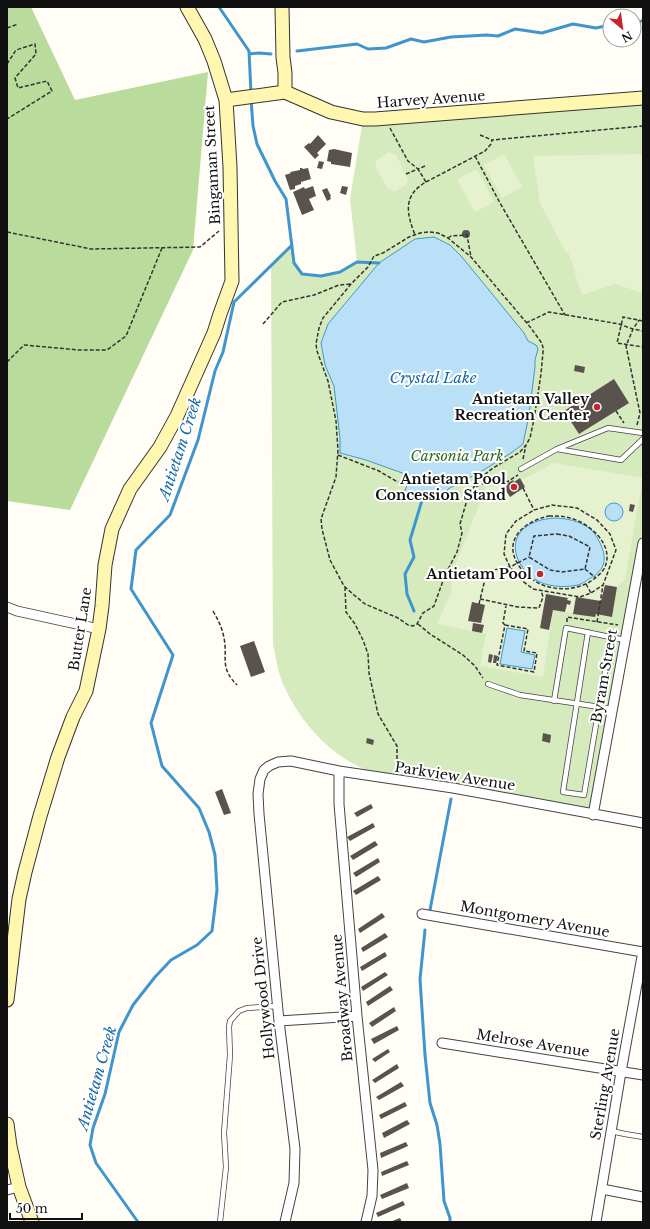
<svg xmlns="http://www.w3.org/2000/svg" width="650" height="1229" viewBox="0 0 650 1229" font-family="'Libre Baskerville',serif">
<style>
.green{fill:#d5ebbd}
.forest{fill:#b9dc9c}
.pitch{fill:#e6f2cf}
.water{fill:#b9e0f7;stroke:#3f96cf}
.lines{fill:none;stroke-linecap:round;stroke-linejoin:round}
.stream{stroke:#3f96cf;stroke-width:3}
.building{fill:#5a524d}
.lane-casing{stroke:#444;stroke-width:6}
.street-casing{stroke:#444;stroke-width:11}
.secondary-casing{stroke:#333;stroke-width:15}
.path{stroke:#333;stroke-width:1.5;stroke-dasharray:4 2;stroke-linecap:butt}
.lane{stroke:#fff;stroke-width:4.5}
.street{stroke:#fff;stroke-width:9}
.secondary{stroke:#fff6b0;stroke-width:13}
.poi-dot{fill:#c4262e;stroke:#fff;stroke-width:1.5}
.labels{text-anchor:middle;stroke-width:4;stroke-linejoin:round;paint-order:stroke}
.street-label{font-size:14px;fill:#111;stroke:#fff}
.poi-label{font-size:14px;font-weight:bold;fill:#111;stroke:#fff;text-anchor:end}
.park-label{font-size:14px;font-style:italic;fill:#2f6b1f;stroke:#fff}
.water-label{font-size:15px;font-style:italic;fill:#1768a6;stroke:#fff}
</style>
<rect width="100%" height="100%" fill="#fffdf5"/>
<path class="green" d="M643,98V543L593,815L391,779C381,776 371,773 362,768C327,752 300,721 284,686C278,674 276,657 273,645L271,266L292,245L294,263L302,274L321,276L340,272L357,262L350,199L363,119Z"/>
<path class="forest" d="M7,7H31L75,100L208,72L193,250L70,510L7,501Z"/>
<path class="pitch" d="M389,152L396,155L408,179L406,185L395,191L388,189L375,166L377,160Z
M504,154L522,187L502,198L484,165Z
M643,154V293L615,284L582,295L569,254L565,251L540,203L533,156Z
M477,169L494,202L475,212L457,179Z
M553,463L643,478L625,579L617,587L612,617L596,614L595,617L553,610L543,677L480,666L486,634L437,624L451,593L454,569L486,487L503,486L513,480L514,482L520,478L521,480L545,468Z"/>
<path class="water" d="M434,237L450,245L462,257L524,333L528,341L536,345L538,349L535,360V367L529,415L523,444L511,453L482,471L448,489L444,499L403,495L408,483L405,474L366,460L340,453V438L334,386L325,365L321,343L328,324L379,263L415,239Z
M605 512a9 9 0 1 1 18 0a9 9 0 1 1-18 0Z
M553,518C566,518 580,521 590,529C594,532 597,537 599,541C608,558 606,570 589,579C586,581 582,584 578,585C564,588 547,587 534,579C521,570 509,550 519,534C523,528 531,523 538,521C543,519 548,519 553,518Z
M507,628L525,631L521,652L535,655L532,669L500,664Z"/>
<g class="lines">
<path class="stream" d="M219,7L249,51L251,93
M634,22L643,21
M297,51L357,44L368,49L386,48L411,39L424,42L451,37L487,35L498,36L515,29L542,33L573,24L596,28L610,25
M249,54L259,53L271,54
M251,99L253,126L257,144L275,181L286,199L294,263L302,274L321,276L340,272L357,262L379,263
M414,611L407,594L405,574L414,557L410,540L423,497
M430,910L451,799
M425,930L420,979L425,1055L430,1103L437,1125L440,1144L444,1201L450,1218V1222
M138,1222L96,1163L90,1145L93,1128L105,1094L119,1032L133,1005L155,977L171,960L197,945L212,931L217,890L215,855L209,832L199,808L162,766L151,723L173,655L131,589L136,550L170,515L198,440L215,371L223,352L234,302L292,245"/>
</g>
<path class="building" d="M318,135L326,144L317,153L319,155L315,159L304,147L309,143L310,144Z
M334,149L352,153L350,167L331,164V162L327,161L329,150Z
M319,161L324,162L322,169L317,168Z
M300,168H302L303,169L308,168L311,179L301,182V184L295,186V189L290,190L285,175L291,173L290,172L300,170Z
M313,186L316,196L309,199L314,210L302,215L293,192L304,187L305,189Z
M342,186L348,187L346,195L340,193Z
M327,188L331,196L330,197L331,199L327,201L322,190Z
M462 234a4 4 0 1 1 8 0a4 4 0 1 1-8 0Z
M575,365L585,367L584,373L574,371Z
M614,379L629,403L579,434L564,411Z
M520,478L525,487L510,497L503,486L513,480L514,482Z
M630,504L635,505L633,512L629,511Z
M605,585L617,587L612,617L596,614L595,617L573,614L576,597L601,601Z
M546,594L568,598L567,600L571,601L570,605L567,604L565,612L553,610L549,630L540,628Z
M472,602L485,605L481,623L468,621Z
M473,623L484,625L482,633L472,631Z
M254,641L265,672L251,677L240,646Z
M489,654L493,655L491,663L488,662Z
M494,655L498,656L496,663H493Z
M543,733L551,735L550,743L542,741Z
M367,738L374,740L373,745L366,743Z
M222,789L231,813L224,815L215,792Z
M371,804L373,808L357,817L354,813Z
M373,823L375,827L350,841L347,837Z
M375,841L378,845L353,860L350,856Z
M378,858L380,862L356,877L353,873Z
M378,876L381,880L356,895L353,891Z
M382,913L385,917L360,933L358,929Z
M385,933L388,937L363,952L361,948Z
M385,952L387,956L362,971L360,967Z
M385,972L388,975L363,991L361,987Z
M390,986L393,990L368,1006L366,1002Z
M394,1007L396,1011L372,1027L369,1023Z
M397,1026L399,1030L374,1044L371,1039Z
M388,1049L390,1052L375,1062L372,1059Z
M397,1064L399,1068L375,1083L372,1080Z
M401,1082L404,1086L379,1100L376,1097Z
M405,1102L407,1106L381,1119L379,1115Z
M407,1120L410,1124L384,1138L382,1133Z
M406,1142L408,1146L381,1158L380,1153Z
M407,1161L409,1165L382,1176L381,1172Z
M407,1183L409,1188L382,1199L380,1195Z
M403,1201L405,1205L378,1217L376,1213Z
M400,1218L402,1222H390Z"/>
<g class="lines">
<defs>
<path id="lane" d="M643,433L608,428L557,449L621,460L643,439
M521,469L557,449
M588,632L563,792L584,795L611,637
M488,684L520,695L613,709
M554,701L566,628L625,640
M611,1131L625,1134L643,1137
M220,1222L226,1167L224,1133L230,1055L229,1027L230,1021L239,1011L247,1008L278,1006"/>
<path id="street" d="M7,607L17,611L99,629
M339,771V804L357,1016L373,1170L372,1196L366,1222
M593,815L643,543
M422,914L643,952
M279,1021L357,1016
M442,1043L643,1075
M602,1189L643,1197
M7,1190L19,1187
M285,1222L294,1183L295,1149L279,1021L259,814L258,794L260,779L264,770L269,766L278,762L291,761L339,771L453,788L643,823
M596,1222L621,1072L643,951"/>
<path id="secondary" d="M282,7L283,57L285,73V92
M226,100L285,92L331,112L363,119H375L643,98
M7,1000L19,899L25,872L40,816L58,757L73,717L86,691L99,629L102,606L105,565L112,529L130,489L160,447L177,416L214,333L220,314L232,281L230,167L226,100L214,61L205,39L187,7
M7,1124L10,1146L19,1187L32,1222"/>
</defs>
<use href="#lane" class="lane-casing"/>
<use href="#street" class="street-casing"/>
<use href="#secondary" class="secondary-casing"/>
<path class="path" d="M7,28L18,24
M7,64L16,50L35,44L36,54L15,78L18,88L47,81L52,91L7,119
M390,128L408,161L418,169L425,166
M480,135L492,140
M475,156L500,203L565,315
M406,174L418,169L426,182C402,196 407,214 415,235
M426,182L485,151L491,144L492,140L643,126
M7,232L91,249L200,247L219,231
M448,238L451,236L467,235L471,257
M643,321L623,317L617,343L643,347
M526,323L549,312L619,324L633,329L643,331
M263,324L282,302L314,295L339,285L351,284
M7,362L24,345L79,350H107L126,336L162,248
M616,411L624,423
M637,425L640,413L626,346L633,329L639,320
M338,455L379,471L401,484
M523,459L526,445
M473,488L479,479L493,468L520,452L526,445L530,438L534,419L541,374L543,352V347L541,342L531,328L471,257L448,238L438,233L429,232L420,233L409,237L383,253L374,256L368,267L351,284L323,318L319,328L316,344L317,351L328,381L336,421L338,450L336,477L321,519L322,529L330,560L344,586L354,595L365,604L398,618L408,625L413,626L417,624L423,613L434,606L445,575L457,552L462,533L460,524L467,500L473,488L485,483L507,482L518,475
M523,488L534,510
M549,516C556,516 563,516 570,518C590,523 616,546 604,569C600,575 594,579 588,583C566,594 537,589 522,570C500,543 521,522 549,516Z
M557,534L569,536L590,547L585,569L562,572L550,570L529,557L534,536Z
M585,569L596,578
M586,584L591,593
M345,587L346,612L355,624L363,640L368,654L369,673L378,714L397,746V760L400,771
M480,599L518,607L539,608L543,597L541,590
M479,604L487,571L510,567L529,557
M213,611C218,620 222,627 224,638C228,658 219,667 237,685
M567,622V617L618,625
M597,622L603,585L616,550L610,534L597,520L577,508L552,505L534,510L516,521L506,534L504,554L510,567L520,579L533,589L580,597L591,593L603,585
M418,624L430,634L463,655L475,666L483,678
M505,625L528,629L524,651L537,653L534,672L497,665Z
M505,625L503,623L506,606"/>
<use href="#lane" class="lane"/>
<use href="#street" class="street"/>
<use href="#secondary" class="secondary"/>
</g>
<g class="poi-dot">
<circle cx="597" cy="407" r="4"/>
<circle cx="514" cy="487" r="4"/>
<circle cx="540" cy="574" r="4"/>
</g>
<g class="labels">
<g class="street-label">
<text transform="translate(431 99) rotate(-4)" y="5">Harvey Avenue</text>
<text transform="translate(212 165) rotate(-93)" y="5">Bingaman Street</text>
<text transform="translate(80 629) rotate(-81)" y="5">Butter Lane</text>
<text transform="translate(604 676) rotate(-80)" y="5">Byram Street</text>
<text transform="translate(455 776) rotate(9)" y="5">Parkview Avenue</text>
<text transform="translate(535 919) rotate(10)" y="5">Montgomery Avenue</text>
<text transform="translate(263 998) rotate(-96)" y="5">Hollywood Drive</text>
<text transform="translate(342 998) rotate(-95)" y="5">Broadway Avenue</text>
<text transform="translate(533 1043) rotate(9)" y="5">Melrose Avenue</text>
<text transform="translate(605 1084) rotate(-80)" y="5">Sterling Avenue</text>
</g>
<g class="poi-label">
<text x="589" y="404">Antietam Valley<tspan x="589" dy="16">Recreation Center</tspan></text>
<text x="506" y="484">Antietam Pool<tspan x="506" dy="16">Concession Stand</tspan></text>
<text x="532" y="579">Antietam Pool</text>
</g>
<g class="park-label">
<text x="457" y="461">Carsonia Park</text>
</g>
<g class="water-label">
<text x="433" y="383">Crystal Lake</text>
<text transform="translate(180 449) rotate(-72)" y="5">Antietam Creek</text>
<text transform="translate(97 1078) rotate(-74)" y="5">Antietam Creek</text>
</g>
</g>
<rect width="650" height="1229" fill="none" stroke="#111111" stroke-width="16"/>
<g transform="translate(622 28) rotate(151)"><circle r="19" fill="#ffffff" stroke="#a0a0a0"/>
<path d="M0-3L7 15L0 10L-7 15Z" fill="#c4262e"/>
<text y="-6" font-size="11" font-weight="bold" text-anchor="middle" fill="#111111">N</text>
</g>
<path d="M10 1213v6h72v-6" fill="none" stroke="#111111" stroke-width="2"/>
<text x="16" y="1213" font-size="12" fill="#111111" stroke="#ffffff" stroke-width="3" paint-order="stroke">50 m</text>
</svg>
